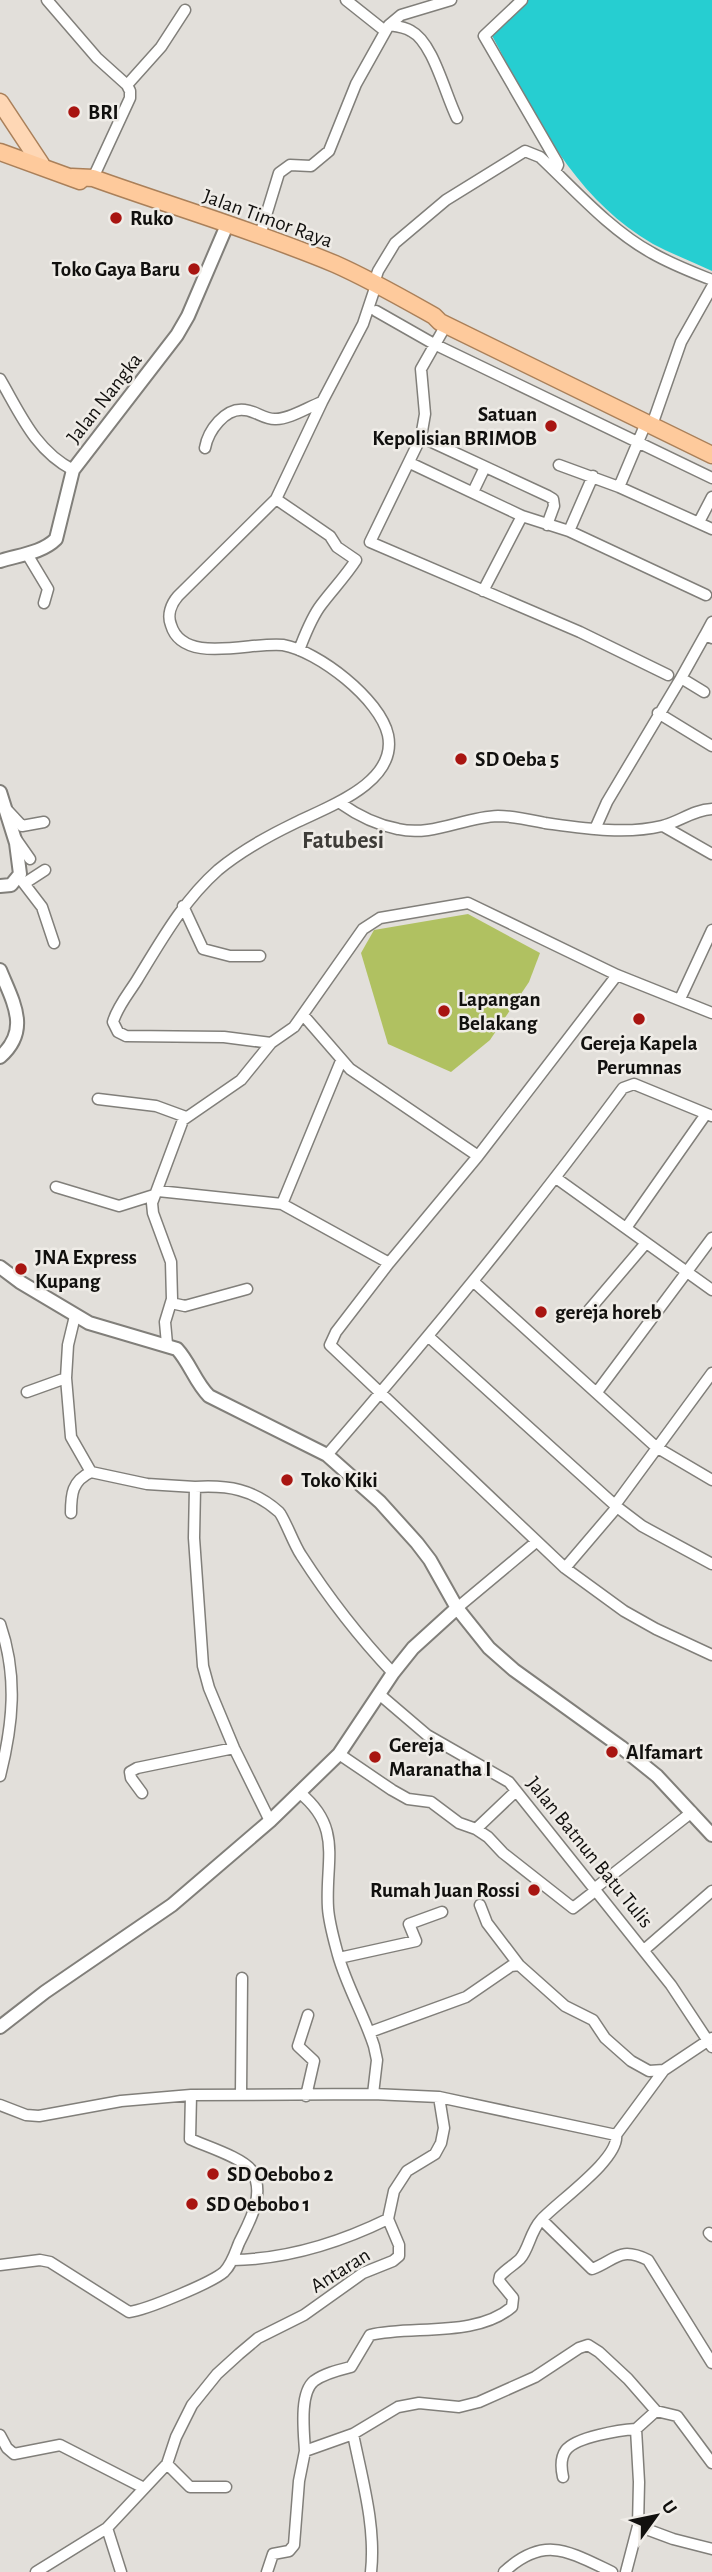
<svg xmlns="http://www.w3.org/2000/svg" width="712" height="2572" viewBox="0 0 712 2572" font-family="'Alegreya Sans',sans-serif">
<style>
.green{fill:#b0c161}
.water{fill:#26ced1}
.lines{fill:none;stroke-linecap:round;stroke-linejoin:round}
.minor-casing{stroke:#817f7a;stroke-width:13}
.tertiary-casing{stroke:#817f7a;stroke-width:16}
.primary-casing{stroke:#aa805a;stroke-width:19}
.trunk-casing{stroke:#aa805a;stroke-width:19}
.minor{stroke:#fff;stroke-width:10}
.tertiary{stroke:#fff;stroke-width:12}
.primary{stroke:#fed7b5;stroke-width:16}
.trunk{stroke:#feca9c;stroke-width:16}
.poi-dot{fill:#a81511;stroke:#efece7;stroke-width:2.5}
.labels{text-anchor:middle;stroke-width:5;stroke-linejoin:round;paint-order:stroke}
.poi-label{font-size:21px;font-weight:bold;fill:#11100e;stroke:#efece7;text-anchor:start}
.street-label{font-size:21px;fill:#11100e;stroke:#efece7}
.quarter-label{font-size:24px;font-weight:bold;fill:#3e3c38;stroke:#efece7}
</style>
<rect width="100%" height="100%" fill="#e2dfda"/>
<path class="green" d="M468,914L540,953L529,982L490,1040L451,1072L388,1044L361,953L374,930Z"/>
<path class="water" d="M522,0H712V271C693,262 672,254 653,244C571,197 532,110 489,30Z"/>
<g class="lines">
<defs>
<path id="minor" d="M47,0L97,58L127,85L161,47L185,10
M346,0L385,31
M522,0L484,36L557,162L558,165L555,171
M389,25C396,26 405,27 411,31C433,42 445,94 457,118
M93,178L130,98V91L127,85
M260,235L279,173L290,165L311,166L329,151L356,84L389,25L401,15L451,0
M374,283L378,271L395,243L446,200L525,151L540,157C575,190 610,230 652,253C671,264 692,272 712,280
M376,311L434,344L712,478
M446,325L421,369L425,414L421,437L370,542L580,632L668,675
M0,379C21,415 35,450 73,470
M652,425L681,342L712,287
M421,437L548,496L553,499L554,506L547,525
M205,448C208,431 225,407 245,410C256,411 265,420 276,419C290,419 308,407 322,402
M410,463L522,516
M559,465L619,487L712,529
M619,487L646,423
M473,492L485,467
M276,499L330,536L337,547L356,560C345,577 333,589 321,605C311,618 305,635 299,650
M699,522L712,497
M569,531L593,476
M27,554L48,589L44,603
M483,591L522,516L569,531L706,595
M705,635L712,622
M704,692L681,678L705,635L712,638
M658,713L712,746
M340,803C357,815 377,825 398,829C432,837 464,817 498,816C513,816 530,820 545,823C582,828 625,835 662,826C679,822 693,810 712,809
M8,811L22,826L44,822
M663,826L712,854
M595,829L607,802L681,678
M16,839L30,859
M19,877L42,907L54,943
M25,883L45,870
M183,906L203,949L230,956H260
M617,975L478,1156L389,1263L336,1332L330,1345L565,1568L624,1611L656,1629L712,1655
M680,999L712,930
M304,1016L350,1069L478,1156
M271,1043L224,1037L126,1036L118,1032L113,1022C117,1007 129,993 137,980C161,941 183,901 218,870C241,851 268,836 295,823C327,807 398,783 388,735C380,699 318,651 283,645C253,641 183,666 171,625C167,615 171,604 178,596L276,499L322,402L363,324L374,291
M98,1099L156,1106L186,1117
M556,1178L712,1290
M56,1187L119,1206L154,1195
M158,1191L282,1204L341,1061
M282,1204L389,1263
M626,1228L706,1114
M474,1282L656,1447L712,1480
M171,1303L185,1306L247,1289
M589,1310L646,1243
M429,1337L617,1507L642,1526L712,1564
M167,1344L165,1322L172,1299L171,1262L153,1213L152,1203L183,1120L241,1080L271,1043L294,1027L363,929L380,918L468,903L617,975L712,1013
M66,1378L71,1437L91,1472
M27,1392L66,1378L68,1345L75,1316
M597,1392L712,1238
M327,1455C430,1336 529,1215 623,1088L634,1084L712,1116
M195,1487C228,1485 253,1489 279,1512C284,1517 294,1545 301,1555C328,1597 358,1636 393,1673
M615,1505L712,1373
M71,1513C71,1494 72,1481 91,1472L147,1484L195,1487L194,1538L203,1666L209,1688L234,1748L270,1821
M565,1568L617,1507
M457,1608L536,1542
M0,1624C18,1676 13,1724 0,1776
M379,1694L427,1735L509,1782L671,1985L712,2047
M339,1754L392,1790L408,1799L431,1802L459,1823L476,1829L516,1791
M142,1793L131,1778L130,1772L137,1768L234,1748
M300,1793C343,1828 325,1861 328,1908C329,1923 334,1940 338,1955C347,1987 364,2015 374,2046L377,2060L373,2094
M476,1829L488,1837L503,1853L573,1908L595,1891
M594,1889L692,1812
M480,1905L487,1923L519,1965
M644,1950L712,1891
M339,1958L416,1941L409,1924L442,1912
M370,2032L466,1997L511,1966L519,1965L565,2006L593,2020L605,2038L631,2061L649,2071L664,2070
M241,2095L242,1978
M306,2096L314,2061L298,2046L308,2015
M0,2105L26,2115L39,2116L121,2101L191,2095L373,2094L439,2097L616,2135L664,2070L712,2038
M616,2135C620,2159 557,2202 541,2220C530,2232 529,2249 520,2259C514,2265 506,2269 500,2276L499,2281L513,2298L512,2307C475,2338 413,2325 370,2335L351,2367C339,2370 325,2373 314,2381C299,2393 304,2433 305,2451L353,2434L398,2407L419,2403L459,2407L479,2402L535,2377L579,2348L588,2345L599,2352L628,2379L656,2411L677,2416L712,2463
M542,2220L592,2269C616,2260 619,2246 648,2260L712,2363
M709,2233L712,2236
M233,2260C288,2259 339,2243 388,2219
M0,2265L40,2260L50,2262L129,2312C146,2310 211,2283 224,2272C232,2264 235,2253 239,2243C249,2222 266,2195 252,2171C244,2158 205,2146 190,2139L191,2095
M353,2434C362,2479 376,2526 371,2572
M0,2435L7,2448L14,2454L60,2445L144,2488
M167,2464L190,2487H226
M563,2477C561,2468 560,2458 566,2450C576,2437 620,2430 636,2429
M638,2526L673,2539L712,2549
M107,2528L121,2572
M36,2572L107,2528L167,2464L176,2437L192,2405L217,2374L239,2354L258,2338L304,2315L363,2273L393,2261L399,2256V2245L388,2219L394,2191L407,2171L435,2154L441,2143L444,2128L439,2097
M267,2572L273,2554L289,2551L294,2545L299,2481L305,2451
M504,2572C544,2535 568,2551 612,2572
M626,2572L638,2526L639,2482L636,2429L656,2411"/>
<path id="tertiary" d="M0,561C19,555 42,553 56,539L73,470L177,335L188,316L224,232
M0,792L16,843L20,874L11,885L0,886
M0,970C13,1002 31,1030 0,1057
M0,1267L20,1282L89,1323L177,1349C190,1363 195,1382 209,1396L327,1455L380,1502L417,1543L430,1560L457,1608L489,1648L514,1670L621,1747L657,1776L712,1835
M0,2027L45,1992L172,1905L270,1821L339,1754L393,1673L413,1648L457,1608"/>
<path id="primary" d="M0,102L41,164"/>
<path id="trunk" d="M0,152L80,181
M72,177L93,178C174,207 256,231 335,264C369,279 402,298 434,316L440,322L712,455"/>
</defs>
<use href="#minor" class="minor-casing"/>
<use href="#tertiary" class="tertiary-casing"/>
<use href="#primary" class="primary-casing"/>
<use href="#trunk" class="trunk-casing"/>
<use href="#minor" class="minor"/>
<use href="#tertiary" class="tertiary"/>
<use href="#primary" class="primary"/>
<use href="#trunk" class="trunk"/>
</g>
<g class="poi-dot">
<circle cx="74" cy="112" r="7"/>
<circle cx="116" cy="218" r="7"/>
<circle cx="194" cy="269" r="7"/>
<circle cx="551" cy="426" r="7"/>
<circle cx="461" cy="759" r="7"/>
<circle cx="444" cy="1011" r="7"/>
<circle cx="639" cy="1019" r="7"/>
<circle cx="21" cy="1269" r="7"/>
<circle cx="541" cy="1312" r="7"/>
<circle cx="287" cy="1480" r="7"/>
<circle cx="612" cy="1752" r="7"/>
<circle cx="375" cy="1757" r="7"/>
<circle cx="534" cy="1890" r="7"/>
<circle cx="213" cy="2174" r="7"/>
<circle cx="192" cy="2204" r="7"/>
</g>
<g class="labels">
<g class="poi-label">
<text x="88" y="119">BRI</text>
<text x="130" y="225">Ruko</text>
<text x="180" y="276" text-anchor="end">Toko Gaya Baru</text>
<text x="537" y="421" text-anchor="end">Satuan<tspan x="537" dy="24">Kepolisian BRIMOB</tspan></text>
<text x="475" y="766">SD Oeba 5</text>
<text x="458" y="1006">Lapangan<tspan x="458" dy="24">Belakang</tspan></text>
<text x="639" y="1050" text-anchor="middle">Gereja Kapela<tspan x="639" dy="24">Perumnas</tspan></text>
<text x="35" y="1264">JNA Express<tspan x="35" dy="24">Kupang</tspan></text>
<text x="555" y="1319">gereja horeb</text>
<text x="301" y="1487">Toko Kiki</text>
<text x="389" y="1752">Gereja<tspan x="389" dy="24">Maranatha I</tspan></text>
<text x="626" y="1759">Alfamart</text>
<text x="520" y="1897" text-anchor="end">Rumah Juan Rossi</text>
<text x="227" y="2181">SD Oebobo 2</text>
<text x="206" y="2211">SD Oebobo 1</text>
</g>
<g class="street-label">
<text transform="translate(268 218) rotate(20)" y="7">Jalan Timor Raya</text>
<text transform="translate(104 398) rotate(-52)" y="7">Jalan Nangka</text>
<text transform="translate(590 1852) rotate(51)" y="7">Jalan Batnun Batu Tulis</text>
<text transform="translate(340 2270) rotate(-32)" y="7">Antaran</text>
</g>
<g class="quarter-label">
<text x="343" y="848">Fatubesi</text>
</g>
</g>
<g transform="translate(656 2516) rotate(57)" stroke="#efece7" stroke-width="5" paint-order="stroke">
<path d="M0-5L12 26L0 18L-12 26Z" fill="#11100e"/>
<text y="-10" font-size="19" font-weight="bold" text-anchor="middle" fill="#11100e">U</text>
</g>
</svg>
